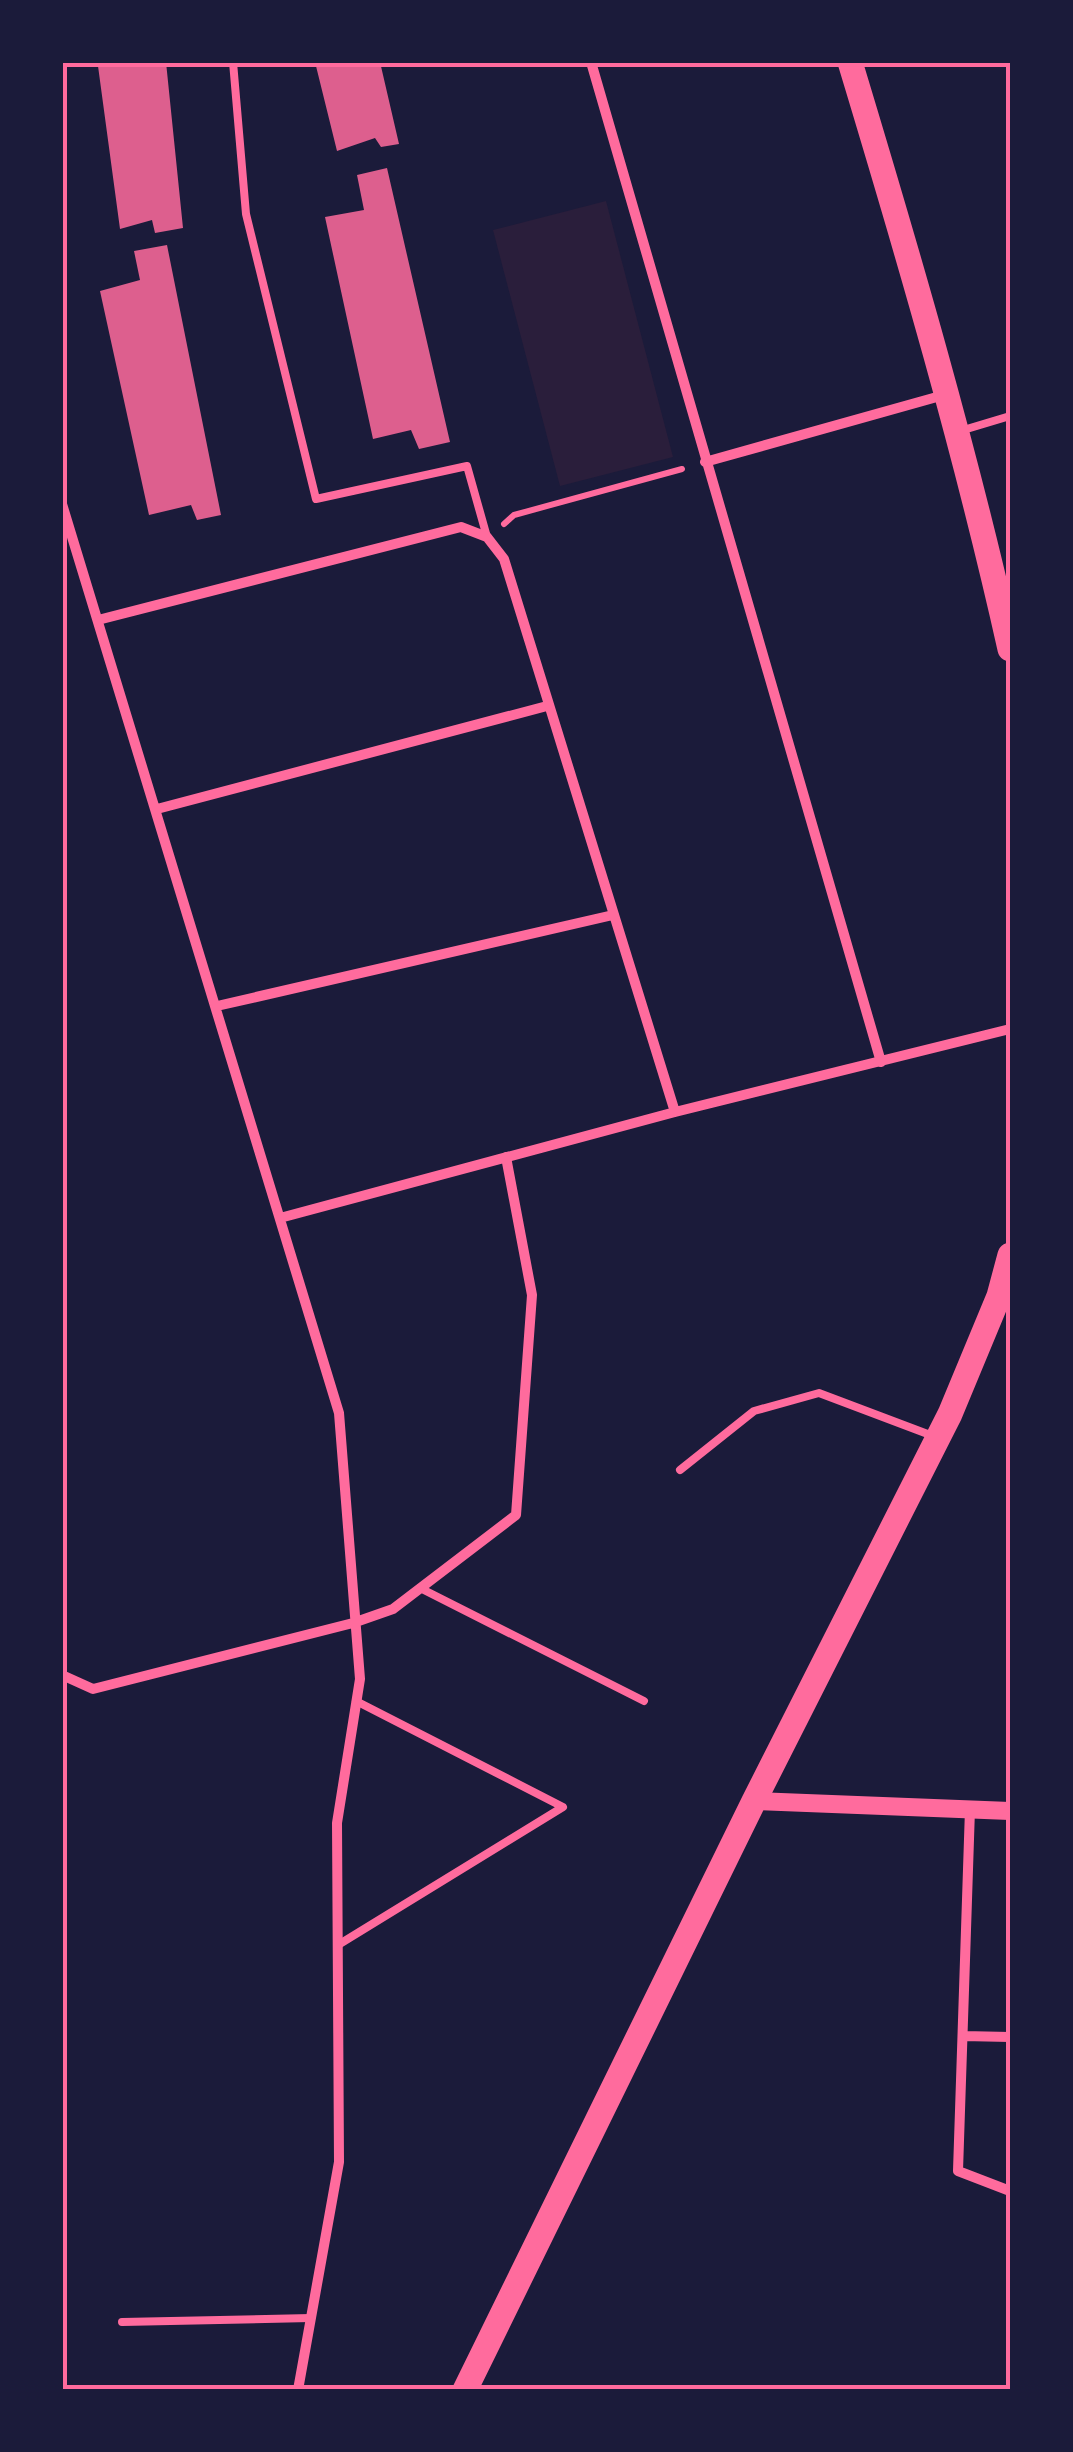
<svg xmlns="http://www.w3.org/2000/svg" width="1073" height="2452" viewBox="0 0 1073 2452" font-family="'Asap Condensed',sans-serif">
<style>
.green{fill:#2a1e3b}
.building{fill:#dd5f8e}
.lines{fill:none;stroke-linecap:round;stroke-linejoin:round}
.path{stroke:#ff6b9d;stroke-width:6}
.service{stroke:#ff6b9d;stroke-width:8}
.minor{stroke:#ff6b9d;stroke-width:10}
.tertiary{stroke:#ff6b9d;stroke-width:18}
.primary{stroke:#ff6b9d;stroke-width:25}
.neatline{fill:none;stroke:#ff6b9d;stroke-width:4}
</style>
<rect width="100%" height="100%" fill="#1b1b3a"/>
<path class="green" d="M606,201L673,457L560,486L493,230Z"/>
<path class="building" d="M117,62H166L183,228L155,233L152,220L120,229L98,66Z
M315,62H380L399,144L381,147L375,138L337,151Z
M387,168L450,442L419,449L411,430L373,439L325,217L364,210L357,175Z
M167,245L221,515L197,520L191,505L149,515L100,291L140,280L134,251Z"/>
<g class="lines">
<path class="path" d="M504,524L514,515L682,469"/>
<path class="service" d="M233,62L246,214L316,499L467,466L487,537
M960,431L1010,416
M680,1470L754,1411L819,1393L933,1436
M420,1588L644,1701
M338,1945L563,1807L356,1701
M122,2322L311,2318"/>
<path class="minor" d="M591,62L881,1062
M705,462L944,395
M62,504L339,1413L360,1679L337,1823L339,2162L298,2390
M98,620L461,527L487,537L504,559L675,1112
M157,809L547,706
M217,1006L613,915
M280,1218L675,1112L1010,1029
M62,1675L93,1689L353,1623L393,1609L516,1515L532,1295L506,1157
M970,1809L958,2171L1010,2191
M963,2036L1010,2037"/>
<path class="tertiary" d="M754,1801L1010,1811"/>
<path class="primary" d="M850,62C909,257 966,452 1010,649
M465,2390L754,1801L950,1414L999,1296L1010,1255"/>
</g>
<rect width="1073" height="2452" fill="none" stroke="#1b1b3a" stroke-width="130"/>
<rect x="65" y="65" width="943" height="2322" class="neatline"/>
</svg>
